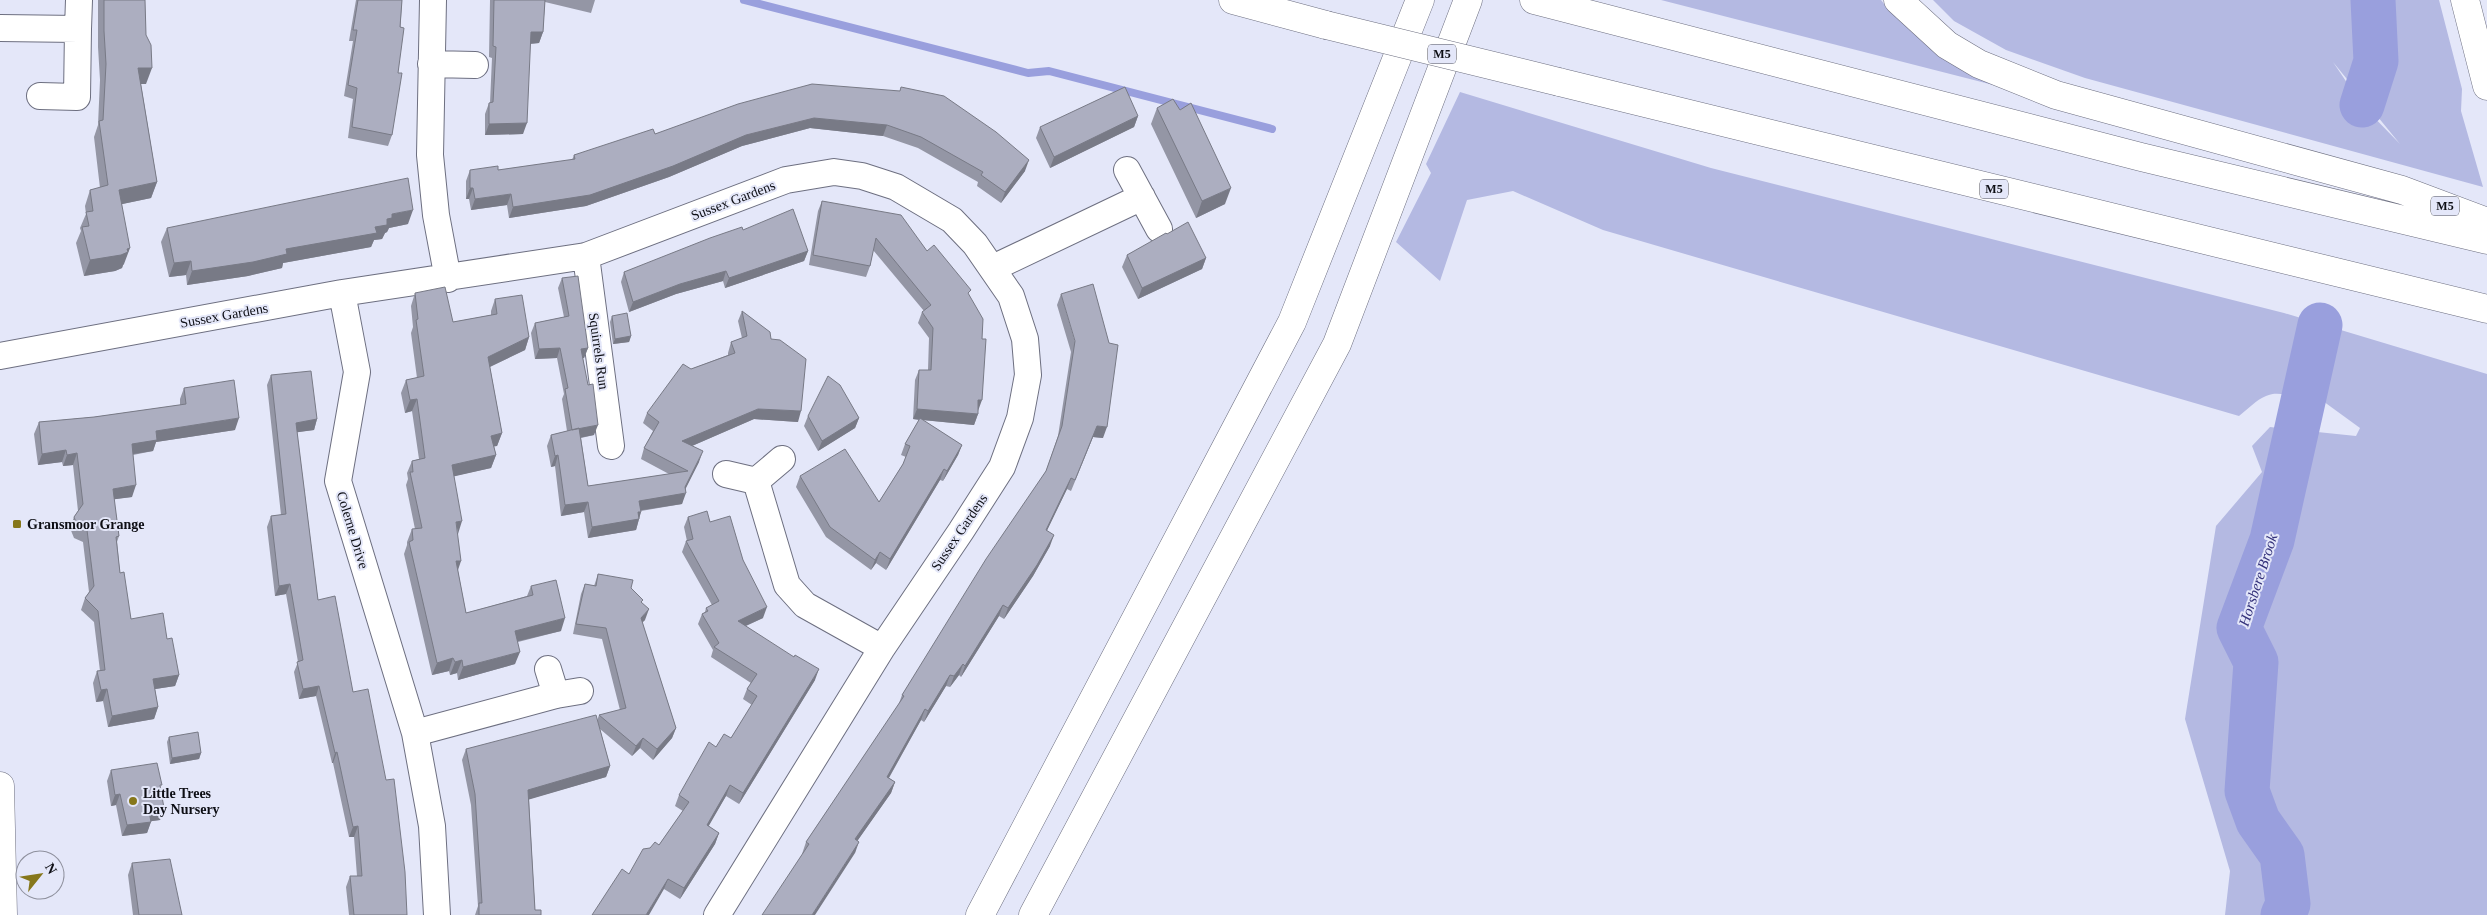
<svg xmlns="http://www.w3.org/2000/svg" width="2487" height="915" viewBox="0 0 2487 915" font-family="'Times New Roman',serif">
<style>
.green{fill:#b4b9e2;fill-rule:evenodd}
.lines{fill:none;stroke-linecap:round;stroke-linejoin:round}
.stream{stroke:#999fdd;stroke-width:8}
.river{stroke:#999fdd;stroke-width:45}
.minor-casing{stroke:#6d6f80;stroke-width:28}
.tertiary-casing{stroke:#6d6f80;stroke-width:29}
.motorway-casing{stroke:#6d6f80;stroke-width:29}
.minor{stroke:#fff;stroke-width:26}
.tertiary{stroke:#fff;stroke-width:28}
.motorway{stroke:#fff;stroke-width:28}
.motorway-bridge-casing{stroke:#6d6f80;stroke-width:29;stroke-linecap:butt}
.motorway-bridge{stroke:#fff;stroke-width:28}
.wall{fill:#9496a5}
.shaded-wall{fill:#787a86}
.building{fill:#acaec0;stroke:#787a86}
.poi-dot{fill:#86771b;stroke:#e4e7f9;stroke-width:2}
.labels{text-anchor:middle;stroke-width:4;stroke-linejoin:round;paint-order:stroke}
.shield{fill:#e4e7f9;stroke:#4e4f59;stroke-width:1}
.shield-label{font-size:12px;font-weight:bold;fill:#0d0e14}
.street-label{font-size:14px;fill:#0d0e14;stroke:#e4e7f9}
.poi-label{font-size:14px;font-weight:bold;fill:#0d0e14;stroke:#e4e7f9;text-anchor:start}
.water-label{font-size:15px;font-style:italic;fill:#34327b;stroke:#e4e7f9}
</style>
<rect width="100%" height="100%" fill="#e4e7f9"/>
<path class="green" d="M1661,0H1881C1913,42 1964,63 2009,89Z
M1933,0H2439L2462,89L2461,111L2483,187L2085,78L2006,50L1954,21ZM2333,62L2400,144L2362,105Z
M1460,92L1711,168L2284,313L2487,374V915H2225L2230,871L2185,719L2216,526L2262,472L2252,446L2270,427L2356,436L2360,428L2316,396L2314,392L2317,376L2302,373C2295,406 2282,388 2266,396C2256,400 2248,409 2239,416L1603,230L1513,191L1467,200L1440,281L1396,242L1431,173L1426,164Z"/>
<g class="lines">
<path class="stream" d="M744,0L1028,73L1049,71L1272,129"/>
<path class="river" d="M2362,105L2376,61L2373,0
M2283,915L2288,904L2282,855L2258,821L2247,791L2256,662L2239,628L2272,540L2320,325"/>
<defs>
<path id="minor" d="M433,0L430,155L436,215L448,279
M0,28L78,29L79,0
M431,64L475,65
M40,96L77,97L78,29
M1127,170L1159,229
M586,256L611,446
M993,268L1142,197
M342,293L357,372L338,481L415,733L432,826L437,915
M0,356L342,293L586,256L786,180L834,172L862,176L896,187L952,220L975,244L1011,296L1025,339L1028,375L1020,418L1002,467L961,531L882,648L717,915
M726,474L756,481L782,459
M756,481L787,585L805,605L882,648
M548,669L556,695
M415,733L556,695L580,691"/>
<path id="tertiary" d="M0,786L3,915
M980,915L1292,322L1420,0
M1033,915L1337,344L1468,0"/>
<path id="motorway" d="M1233,0L1326,25
M1534,0L2141,157L2487,240
M1898,0L1947,45L1979,64L2056,95L2402,190L2487,222
M2465,0L2487,86
M1559,82L2487,309"/>
</defs>
<use href="#minor" class="minor-casing"/>
<use href="#tertiary" class="tertiary-casing"/>
<use href="#motorway" class="motorway-casing"/>
<use href="#minor" class="minor"/>
<use href="#tertiary" class="tertiary"/>
<use href="#motorway" class="motorway"/>
<defs>
<path id="motorway-bridge" d="M1326,25L1559,82"/>
</defs>
<use href="#motorway-bridge" class="motorway-bridge-casing"/>
<use href="#motorway-bridge" class="motorway-bridge"/>
</g>
<path class="wall" d="M98,0H145L146,84H141L157,182L151,198L122,204L124,264L123,265L122,268L115,271L84,276L76,243L81,231L80,228L86,214L85,206L90,190L100,188L94,137L98,125L100,80L98,47Z
M356,0H402L398,73L392,135L388,146L348,138L353,99L344,96L353,41H349Z
M490,0H595L591,13L545,2L543,32L539,43L530,44L523,134L485,135V114L489,103H490L492,58L489,57Z
M812,84L1025,171L1001,203L977,186L978,182L918,148L883,136L810,128L742,146L669,177L586,206L509,218L507,205L471,210L469,199H466V181L470,170H498L572,160L574,155L655,134Z
M1157,108L1225,204L1196,218L1151,124Z
M1138,116L1134,127L1050,168L1036,138L1040,127Z
M822,201L927,251L969,295L978,414L974,425L922,420L962,445L958,455L943,481L940,480L886,570L876,563L871,570L826,537L796,487L800,476L879,502L903,464L906,457L901,455L905,444L919,420L913,419L915,380L919,370H928L929,338L918,323L922,312L924,311L873,250L870,266L866,277L809,265L818,211Z
M408,224L389,228L387,232L385,233L382,239L374,240L371,247L283,263L282,268L248,276L187,285L186,275L169,277L161,242L167,228Z
M743,230L808,251L804,261L725,288L723,281L676,294L629,312L621,282L624,272Z
M1167,234L1206,258L1202,269L1138,299L1122,267L1127,255Z
M562,278L588,348L584,358H583L594,435L581,438L588,486L669,474L641,459L644,448L653,431L643,423L647,413L691,369L728,355V353L731,342L742,338L738,321L742,311L771,339L798,422L754,419L692,446L699,462L685,489L682,504L641,511L636,530L588,538L584,512L561,516L555,466L551,467L547,446L551,435L567,431L562,399L564,394L557,358L535,359L531,333L535,323L564,317L558,288Z
M415,293L453,322L491,315V311L495,299L529,337L525,350L490,367L502,433L497,446H494L496,455L491,468L454,476L457,534L458,571L466,613L527,596L531,586L561,631L518,642L515,664L458,680L457,673L450,675L449,671L432,675L404,554L407,545V542L412,529H415L406,485L408,479L407,473L412,461L419,459L412,411L405,413L401,393L406,380L417,378L411,333L413,327L411,306Z
M1061,294L1103,438L1093,437L1071,491L1067,489L1047,530L1050,546L1033,576L1004,619L999,616L961,677L959,675L950,687L946,686L924,722L921,720L889,778L895,782L891,793L857,841L855,853L802,854L806,842L898,706L902,695L1046,471L1058,436L1071,352L1057,305Z
M612,316L631,336L629,342L613,344L610,322Z
M271,375L317,419L314,430L297,432L318,600L353,692L407,915H349L346,887L350,876H357L354,837H349L333,763H332L316,696L299,699L294,672L298,662L286,594L275,596L267,527L271,516L281,515L267,385Z
M184,388L235,430L156,442L153,451L133,455L132,497L114,499L119,536L117,542L120,573L131,619L167,639L179,675L175,686L155,689L158,707L154,719L108,727L103,701L96,702L93,683L97,671H100L94,622L81,610L85,598L89,592L83,542L74,538L70,528L74,517L78,511L73,465L63,466L62,462L38,465L34,434L39,422L94,417L180,405V399Z
M808,416L859,418L855,428L818,451L804,426Z
M688,517L710,522L743,560L763,618L746,626L815,680L739,804L726,796L708,826L719,833L715,844L680,899L664,889L629,874L650,848L659,845L683,811L675,806L679,795L716,747L731,738L752,705L743,699L747,689L751,683L711,657L713,650L698,624L702,614L705,612L706,608L712,605L682,552L686,541H687L684,527Z
M598,574L631,588L642,603L645,620L642,622L676,728L672,738L653,760L640,748L632,756L600,729L610,766L606,777L529,799L535,910L541,915H475L478,906L471,805L462,760L466,749L597,721L599,715L620,710L602,639L573,634L581,594L585,584L594,586Z
M169,737L201,753L199,759L170,764L167,742Z
M111,770L160,789L164,808L160,820L151,821L147,833L122,836L116,805L111,806L107,781Z
M132,863L182,915H133L128,875Z"/>
<path class="shaded-wall" d="M531,32H543L539,43L527,44Z
M138,68H152L146,84H132Z
M1138,116L1134,127L1050,168L1054,157Z
M814,118L887,125L883,136L810,128L742,146L669,177L586,206L509,218L513,207L746,135Z
M527,123L523,134L485,135L489,124Z
M1029,160L1025,171L1001,203L1005,192Z
M157,182L151,198L113,206L119,190Z
M470,188H473L469,199H466Z
M1231,188L1225,204L1196,218L1202,201Z
M511,194L507,205L471,210L475,199Z
M413,210L408,224L389,228L387,232L385,233L382,239L374,240L371,247L283,263L282,268L248,276L187,285L192,271L286,249L375,227L387,219L392,214Z
M130,248L124,264L123,265L122,268L115,271L84,276L90,260Z
M808,251L804,261L725,288L729,278Z
M1206,258L1202,269L1138,299L1142,288Z
M191,261L186,275L169,277L174,263Z
M726,271L723,281L676,294L629,312L633,302L680,284Z
M631,336L629,342L613,344L615,339Z
M529,337L525,350L483,370L488,357Z
M560,348L557,358L535,359L539,349Z
M588,348L584,358L578,359L581,349Z
M417,399L412,411L405,413L410,400Z
M978,400H982L978,411Z
M758,409L801,411L798,422L754,419L678,452L682,441Z
M917,409L978,414L974,425L913,419Z
M239,418L235,430L156,442L153,451L127,455L132,444L156,431Z
M859,418L855,428L818,451L822,441Z
M317,419L314,430L292,433L296,423Z
M598,425L594,435L568,440L572,430Z
M1097,426L1107,427L1103,438L1093,437L1071,491Z
M502,433L497,446L486,448L491,436Z
M962,445L958,455L943,481L947,471Z
M66,450L62,462L38,465L42,454Z
M703,451L699,462L683,494L686,493L682,504L636,511L639,501L685,487Z
M77,453L73,465L63,466L67,455Z
M496,455L491,468L447,478L452,465Z
M558,455L555,466L551,467L555,456Z
M944,469L940,480L886,570L890,559Z
M1071,478L1067,489L1042,541L1046,530Z
M136,485L132,497L109,500L113,489Z
M588,502L584,512L561,516L565,505Z
M638,512H641L636,530L588,538L592,527Z
M462,521L458,534L456,522Z
M1054,535L1050,546L1033,576L1004,619L1008,608Z
M880,552L876,563L871,570L875,560Z
M456,561H461L457,573Z
M290,584L286,594L275,596L279,586Z
M1003,605L999,616L961,677L965,666Z
M767,607L763,618L734,631L738,621Z
M649,609L645,620L637,628L641,618Z
M565,618L561,631L510,643L515,631Z
M520,652L515,664L458,680L463,667Z
M453,658L449,671L432,675L437,663Z
M462,660L457,673L450,675L455,662Z
M963,664L959,675L950,687L954,676Z
M819,669L815,680L739,804L743,793Z
M179,675L175,686L149,690L153,679Z
M950,675L946,686L924,722L928,711Z
M319,686L316,696L299,699L303,689Z
M107,689L103,701L96,702L101,690Z
M158,707L154,719L108,727L112,716Z
M925,709L921,720L883,788L887,777Z
M676,728L672,738L653,760L657,749Z
M643,738L640,748L632,756L636,746Z
M337,752L333,763H332L335,753Z
M201,753L199,759L170,764L172,758Z
M610,766L606,777L524,801L528,790Z
M895,782L891,793L851,850L855,839Z
M730,785L726,796L703,836L707,825Z
M120,794L116,805L111,806L115,795Z
M164,808L160,820L145,822L149,811Z
M151,822L147,833L122,836L127,825Z
M358,826L354,837H349L353,827Z
M719,833L715,844L680,899L684,888Z
M859,842L855,853L815,915H812Z
M668,879L664,889L649,915H646Z"/>
<path class="building" d="M104,0H145L146,35L151,45L152,68H138L157,182L119,190L130,248L127,249L128,252L121,255L90,260L82,227L89,226L86,212L93,211L90,190L108,185L99,121L103,120L106,64L104,31Z
M358,0H402L400,27L404,28L398,73H402L392,135L352,127L357,88L348,85L357,30H353Z
M494,0H545L543,32H531L527,123L489,124V103L493,102L496,47L493,46Z
M812,84L900,91L901,87L944,96L996,132L1029,160L1005,192L981,175L983,172L921,137L887,125L814,118L746,135L673,166L590,195L513,207L511,194L475,199L473,188H470V170L498,166V170L575,159L574,155L653,129L655,134L738,104Z
M1125,87L1138,116L1054,157L1040,127Z
M1173,99L1180,110L1191,103L1231,188L1202,201L1157,108Z
M408,178L413,210L392,214V218L387,219V225L375,227L377,233L286,249L287,254L253,262L192,271L191,261L174,263L167,228Z
M822,201L901,215L927,251L934,245L971,290L968,293L983,319L982,339H986L982,400H978V414L917,409L919,370H931L933,328L922,312L931,305L876,238L870,266L813,255Z
M793,209L808,251L729,278L726,271L680,284L633,302L624,272L710,238L742,227L743,230Z
M1188,222L1206,258L1142,288L1127,255L1166,233L1167,234Z
M578,276L588,348L581,349L588,385L593,384L598,425L572,430L565,389L568,388L560,348L539,349L535,323L569,316L562,278Z
M1093,284L1109,343L1118,345L1107,427L1097,426L1075,480L1071,478L1046,530L1054,535L1037,565L1008,608L1003,605L965,666L963,664L954,676L950,675L928,711L925,709L887,777L895,782L855,839L859,842L812,915H762L809,844L806,842L904,696L902,695L986,559L1046,471L1062,426L1075,341L1061,294Z
M445,287L453,322L497,314L495,299L522,295L529,337L488,357L502,433L491,436L496,455L452,465L462,521L456,522L461,561H456L466,613L533,595L531,586L556,580L565,618L515,631L520,652L463,667L462,660L455,662L453,658L437,663L409,542L413,540L412,529L422,528L410,472H413L412,461L425,458L417,399L410,400L406,380L424,376L416,320L418,319L415,293Z
M742,311L770,332L771,339L780,340L806,359L801,411L758,409L682,441L703,451L685,487L686,493L639,501L641,512H638L639,519L592,527L588,502L565,505L558,455L555,456L551,435L579,428L588,486L688,471L644,448L659,422L647,413L683,364L691,369L735,353L731,342L747,336Z
M627,313L631,336L615,339L612,316Z
M311,371L317,419L296,423L318,600L335,596L353,692L368,689L386,780L394,779L405,872L407,915H354L350,876H362L358,826L353,827L337,752L335,753L319,686L303,689L297,662L303,660L290,584L279,586L271,516L286,514L271,375Z
M828,376L840,385L859,418L822,441L808,416Z
M234,380L239,418L156,431L157,440L132,444L136,485L113,489L119,536L116,537L120,573L124,572L131,619L163,613L167,639L172,638L179,675L153,679L158,707L112,716L107,689L101,690L97,671L105,670L98,611L85,598L94,586L87,530L78,527L74,517L83,504L77,453L67,455L66,450L42,454L39,422L94,417L186,404L184,388Z
M920,418L962,445L947,471L944,469L890,559L880,552L875,560L830,527L800,476L845,449L879,502L903,464L910,446L905,444Z
M707,511L710,522L730,516L743,560L767,607L738,621L794,657L795,655L819,669L743,793L730,785L707,825L719,833L684,888L668,879L646,915H592L622,869L629,874L643,849L650,848L655,842L659,845L689,802L679,795L709,742L716,747L724,734L731,738L757,696L747,689L757,674L714,647L719,643L702,614L708,611L706,608L719,601L686,541L693,539L688,517Z
M598,574L633,580L631,588L643,600L641,602L649,609L641,618L676,728L657,749L643,738L636,746L599,715L626,708L606,628L576,624L585,584L596,586Z
M596,715L610,766L528,790L535,910H541V915H479V903H482L475,794L466,749Z
M198,732L201,753L172,758L169,737Z
M157,763L162,785H160L164,808L149,811L151,822L127,825L120,794L115,795L111,770Z
M170,859L182,915H139L132,863Z"/>
<g class="poi-dot">
<rect x="12" y="519" width="10" height="10" rx="2.5"/>
<circle cx="133" cy="801" r="5"/>
</g>
<g class="labels">
<g class="shield">
<rect x="1428" y="44.5" width="28" height="19" rx="4"/>
<rect x="1980" y="179.5" width="28" height="19" rx="4"/>
<rect x="2431" y="196.5" width="28" height="19" rx="4"/>
</g>
<g class="shield-label">
<text x="1442" y="58">M5</text>
<text x="1994" y="193">M5</text>
<text x="2445" y="210">M5</text>
</g>
<g class="street-label">
<text transform="translate(733 200) rotate(-21)" y="5">Sussex Gardens</text>
<text transform="translate(224 315) rotate(-10)" y="5">Sussex Gardens</text>
<text transform="translate(599 351) rotate(82)" y="5">Squirrels Run</text>
<text transform="translate(353 530) rotate(73)" y="5">Colerne Drive</text>
<text transform="translate(959 532) rotate(-56)" y="5">Sussex Gardens</text>
</g>
<g class="poi-label">
<text x="27" y="529">Gransmoor Grange</text>
<text x="143" y="798">Little Trees<tspan x="143" dy="16">Day Nursery</tspan></text>
</g>
<g class="water-label">
<text transform="translate(2258 580) rotate(-72)" y="5">Horsbere Brook</text>
</g>
</g>
<g transform="translate(40 875) rotate(60)"><circle r="24" fill="#e4e7f9" stroke="#8e909d"/>
<path d="M0-4L9 19L0 12L-9 19Z" fill="#86771b"/>
<text y="-8" font-size="14" font-weight="bold" text-anchor="middle" fill="#0d0e14">N</text>
</g>
</svg>
